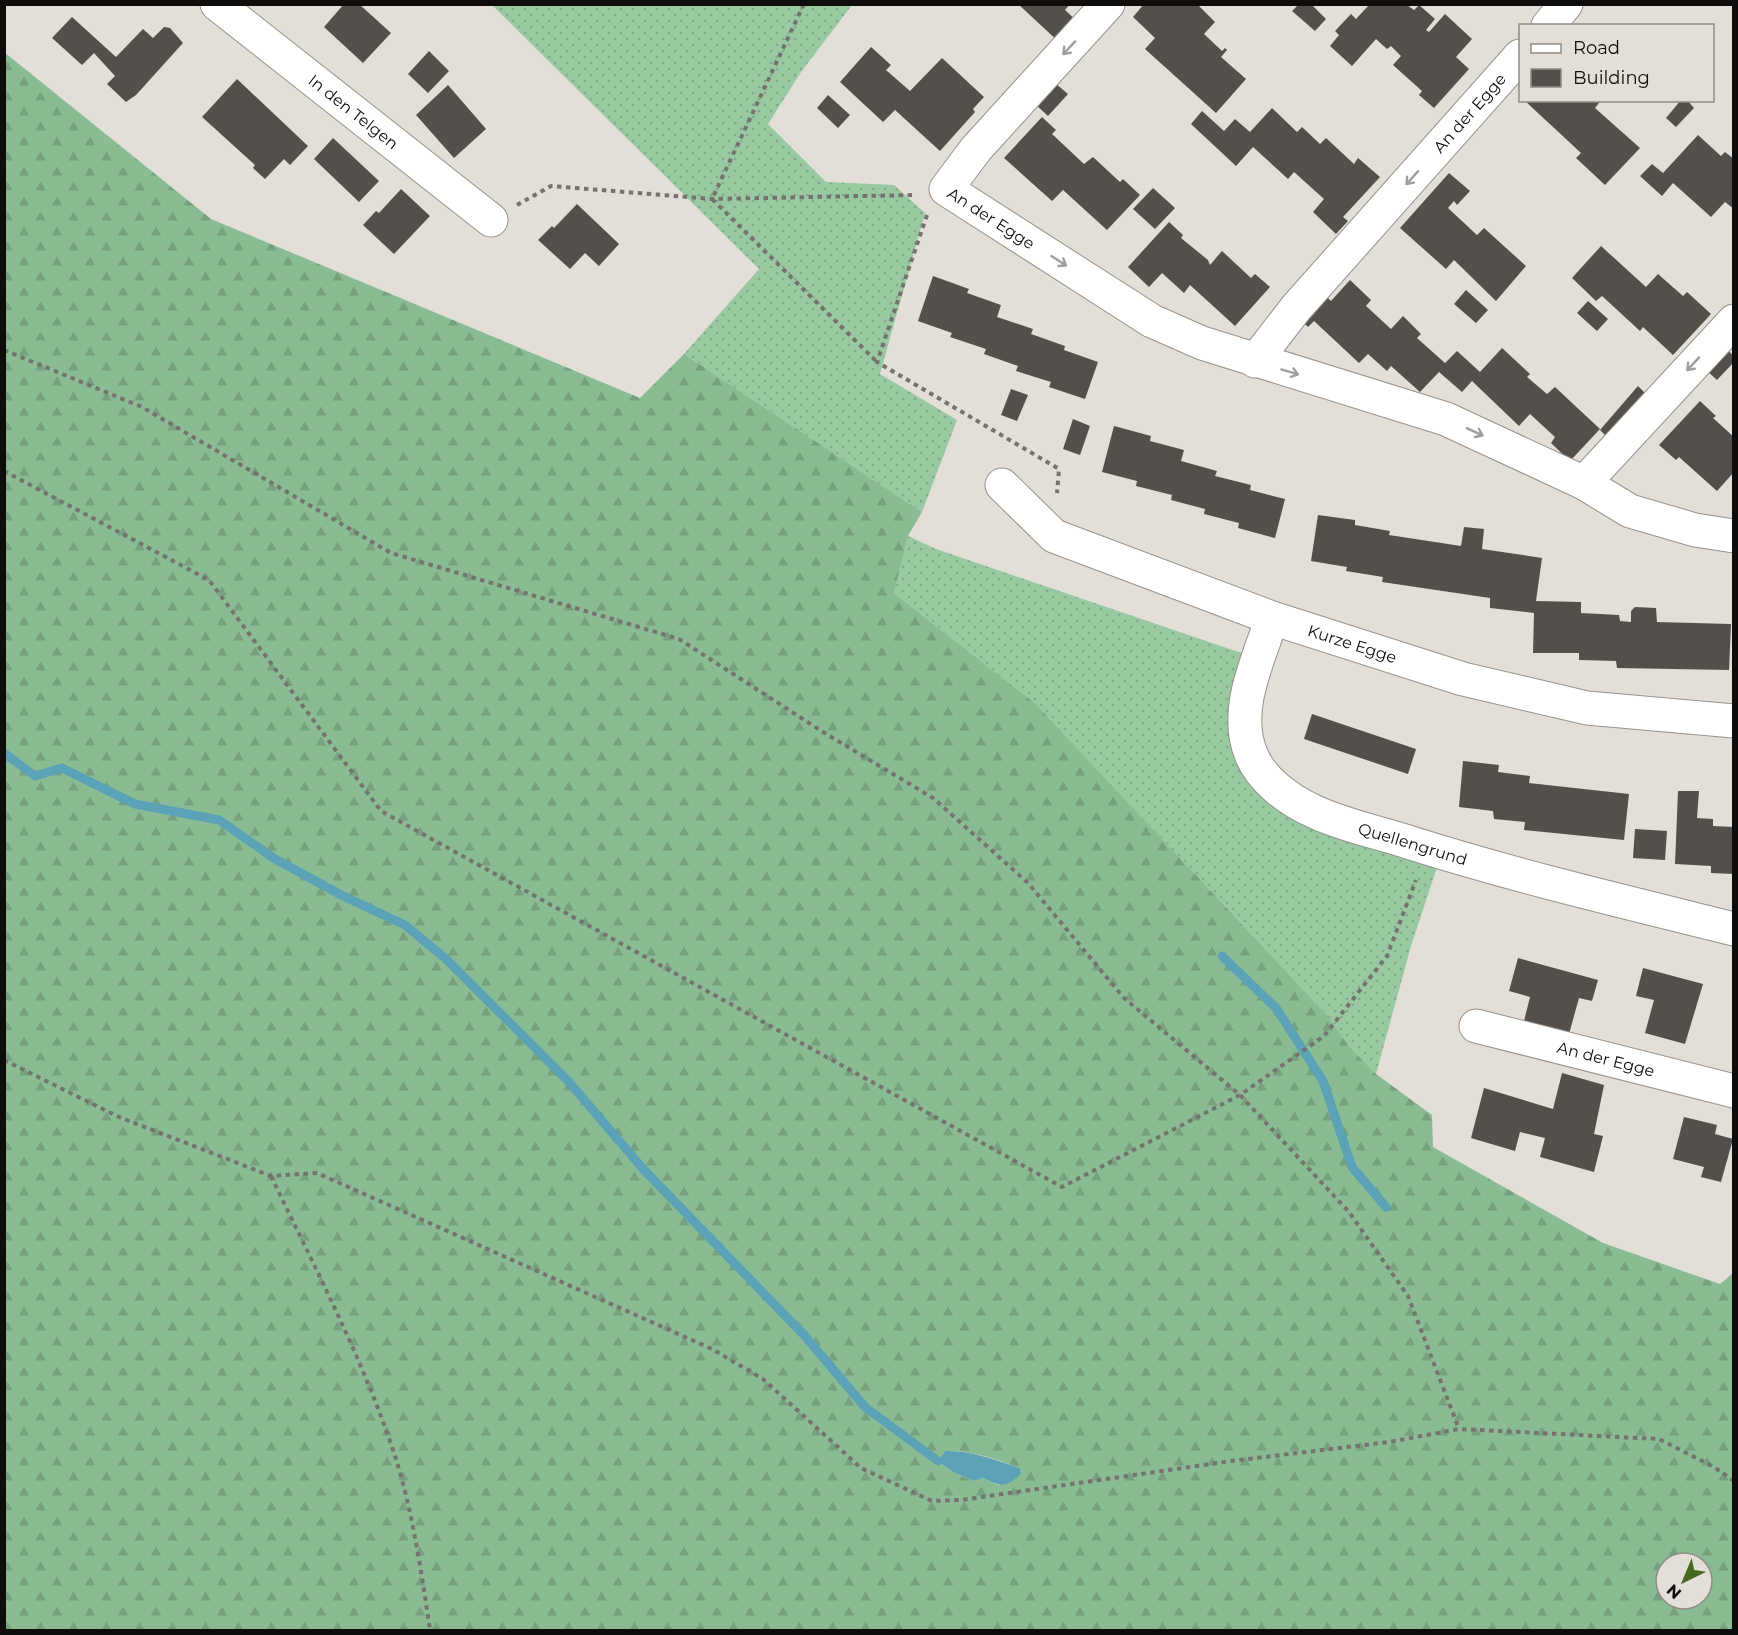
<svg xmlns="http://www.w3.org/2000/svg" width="1738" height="1635" viewBox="0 0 1738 1635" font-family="Montserrat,sans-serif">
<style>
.grass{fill:url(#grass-dots)}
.forest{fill:url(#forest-firs);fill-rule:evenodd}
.water{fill:#5ba2b7}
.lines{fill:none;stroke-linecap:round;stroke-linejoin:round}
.stream{stroke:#5ba2b7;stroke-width:9}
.building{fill:#544f4a}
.street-casing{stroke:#97928c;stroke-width:35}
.path{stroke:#76736f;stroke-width:4;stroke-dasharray:4.5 4.5;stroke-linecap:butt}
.street{stroke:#fff;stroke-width:33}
.oneway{stroke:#9f9e9d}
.labels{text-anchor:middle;stroke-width:6;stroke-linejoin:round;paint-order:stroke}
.street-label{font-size:16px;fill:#0f0d0b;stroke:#e3ded8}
</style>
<defs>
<pattern id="grass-dots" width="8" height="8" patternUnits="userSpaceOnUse" patternTransform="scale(1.5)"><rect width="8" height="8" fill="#98c9a1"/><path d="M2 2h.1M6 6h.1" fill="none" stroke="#82ab89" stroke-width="1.8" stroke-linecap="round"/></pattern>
<pattern id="forest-firs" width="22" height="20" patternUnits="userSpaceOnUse" patternTransform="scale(1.5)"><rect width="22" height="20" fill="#8abc94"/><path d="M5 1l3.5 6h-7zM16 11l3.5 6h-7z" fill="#76a07e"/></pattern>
</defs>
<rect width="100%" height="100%" fill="#e3ded8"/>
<path class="grass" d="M492,5H852L801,72L768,124L826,182L894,185L925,213L880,374L957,420L922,512L684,354L759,269Z
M908,536L936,549L1256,658L1242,704L1276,792L1441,855L1411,946L1376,1074L1348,1045L1328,1016L1036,704L894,593Z"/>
<path class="forest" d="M4,52L211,219L640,398L684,354L922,512L908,536L894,593L1036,704L1328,1016L1348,1045L1376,1074L1432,1115L1433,1147L1603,1243L1720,1284L1733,1273V1630H5ZM945,1451C971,1450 996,1459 1020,1468L1021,1474L998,1485L983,1478L974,1481L953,1472L938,1461ZM1666,1563H1702V1599H1666Z"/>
<path class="water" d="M945,1451C971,1450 996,1460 1020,1468L1021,1474C1005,1488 1002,1487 983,1478L974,1481L953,1472L938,1461Z"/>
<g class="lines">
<path class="stream" d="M4,753L35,776L62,768L135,804L219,820L275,859L343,896L405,925L446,959L568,1081L644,1170L804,1335L865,1407L938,1461
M1222,956L1276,1008L1323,1081L1352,1167L1386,1207"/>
</g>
<path class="building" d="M344,4H359L391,33L363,63L324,27Z
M1018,4H1070L1065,10L1079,23L1060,43Z
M1144,4H1197L1215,22L1204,34L1222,51L1225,48L1227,50L1221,57L1246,79L1216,113L1145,49L1155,38L1133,17Z
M1299,4H1311L1326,19L1315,31L1292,11Z
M1369,5H1407L1414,10L1419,5L1435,19L1426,30L1429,32L1445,14L1472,39L1456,57L1469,69L1434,108L1419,95L1422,91L1393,65L1401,56L1391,46L1387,49L1376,39L1352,66L1330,46L1339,35L1335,31L1351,14L1356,19Z
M72,17L116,57L143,29L153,38L164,27L170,28L183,43L136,95L126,102L107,84L115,76L94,53L82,65L52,38Z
M871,47L891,65L886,70L910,91L942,58L984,97L973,109L975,112L940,151L895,110L883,122L840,82Z
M429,51L449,71L428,93L408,74Z
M237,79L308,146L290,165L284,159L265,179L253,168L255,165L202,117Z
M1055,83L1068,94L1048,116L1035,104Z
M448,85L486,129L454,158L416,115Z
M828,95L850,115L838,128L817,108Z
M1524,100H1601L1595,108L1640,148L1605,185L1576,158L1581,153Z
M1681,100H1687L1694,108L1676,127L1666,118Z
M1272,108L1297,132L1302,127L1320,144L1326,138L1354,164L1358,158L1380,177L1343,217L1348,221L1336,234L1313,212L1324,199L1294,172L1288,179L1253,147L1236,166L1191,124L1202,111L1224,131L1235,119L1250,132Z
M1042,117L1056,130L1052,134L1084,164L1093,157L1120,182L1123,179L1140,195L1107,230L1063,190L1052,201L1004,158Z
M1698,135L1721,156L1725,152L1734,159V209L1725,202L1711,217L1673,183L1662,196L1640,176L1652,164L1663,173Z
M333,138L379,181L359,202L314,159Z
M1449,173L1470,191L1457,205L1454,201L1448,208L1477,235L1484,228L1526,266L1496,301L1454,260L1446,269L1400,228Z
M1153,188L1175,208L1155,229L1133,209Z
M401,189L430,216L394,254L363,225L376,211L379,213Z
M577,204L619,244L599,266L585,253L570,269L538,240L552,226L554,228Z
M1169,222L1183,235L1181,238L1208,260L1210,265L1222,251L1251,278L1255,274L1270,287L1235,326L1190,285L1184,293L1162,273L1149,287L1128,267Z
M1601,246L1646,287L1658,274L1683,296L1687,292L1711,314L1673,355L1643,327L1640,331L1602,296L1596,301L1572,278Z
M933,276L969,289L967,293L1001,305L997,317L1033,329L1031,334L1065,346L1064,350L1098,362L1085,399L1049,387L1051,382L1016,371L1018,366L984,354L986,349L950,337L952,333L918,321Z
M1350,280L1371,300L1366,306L1391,329L1403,316L1421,334L1417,338L1445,363L1457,351L1480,372L1502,348L1530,374L1527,377L1547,394L1555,387L1600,429L1570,461L1551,443L1555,437L1530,414L1519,426L1472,381L1462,392L1439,372L1420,392L1391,366L1387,371L1368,354L1359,363L1314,321L1308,327L1297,316L1320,290L1331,301Z
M1466,290L1488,310L1476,323L1454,304Z
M1588,301L1608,319L1597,331L1577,313Z
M1726,349L1734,356V362L1717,380L1706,370Z
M1638,386L1649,397L1609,439L1600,430Z
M1011,389L1028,395L1017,421L1001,415Z
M1700,401L1716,416L1713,418L1734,437V472L1717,491L1679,457L1676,460L1659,445Z
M1073,419L1090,426L1080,455L1063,449Z
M1114,426L1151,436L1150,441L1184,450L1181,461L1217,471L1215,476L1251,485L1250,490L1285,499L1275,538L1238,528L1239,523L1204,514L1205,509L1171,500L1172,495L1136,486L1137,481L1102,472Z
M1318,515L1355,520V525L1390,531L1389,535L1461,546L1464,527L1484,529L1482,549L1542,558L1536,601L1581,602V613L1619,615L1620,621L1631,622V611L1635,607L1656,608L1657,622L1731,624L1729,670L1617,668L1616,661L1579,660V653H1533L1534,613L1490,608V598L1382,582L1383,577L1346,571L1347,567L1311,561Z
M1312,714L1416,749L1408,774L1304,739Z
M1463,761L1499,765L1498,772L1530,776L1529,783L1629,794L1624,840L1524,830L1525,822L1494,819L1493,811L1459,807Z
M1678,791H1699L1697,818L1713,819V826L1734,827V874L1711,873V866L1675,864Z
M1635,829L1667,831L1665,860L1633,858Z
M1518,958L1598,980L1592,1001L1579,998L1569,1034L1524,1021L1530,997L1509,991Z
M1643,968L1703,984L1685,1044L1645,1033L1654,1000L1636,996Z
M1562,1073L1604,1085L1594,1134L1603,1136L1594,1172L1540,1157L1545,1138L1520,1132L1515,1151L1471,1138L1484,1088L1553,1109Z
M1684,1117L1717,1125L1715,1134L1733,1139L1721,1182L1701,1177L1704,1167L1673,1159Z"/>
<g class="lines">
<defs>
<g id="street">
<path id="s1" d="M217,4L491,220"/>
<path id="s2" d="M1108,4L976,149L946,189L1152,321L1202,343L1446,419L1584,483L1630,511L1695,530L1734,536"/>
<path d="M1548,26L1566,4"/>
<path id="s3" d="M1255,361L1296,308L1520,56"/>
<path d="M1584,483L1734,321"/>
<path id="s4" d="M1002,485L1054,536L1272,618L1463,679L1587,708L1734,721"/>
<path id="s5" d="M1272,618C1258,661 1233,710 1251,754C1261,780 1289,800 1313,811C1342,825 1377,832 1408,842C1515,876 1625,902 1734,929"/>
<path id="s6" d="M1476,1026L1734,1091"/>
</g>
</defs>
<use href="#street" class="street-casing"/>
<path class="path" d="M804,4L712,199L877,362
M517,205L551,186L712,199L915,195
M927,215L877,362L1059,469L1057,493
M4,350L142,407L391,553L679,639L823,732L933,798L1028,883L1124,998L1240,1095L1349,1212L1408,1296L1459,1429
M4,471L209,580L381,811L1062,1187L1240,1095L1324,1036L1387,956L1416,880
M4,1060L119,1117L271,1176L317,1173L712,1349L763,1379L861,1468L932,1501L961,1500L1231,1461L1389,1442L1459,1429L1659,1439L1714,1467L1734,1481
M271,1176C315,1268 363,1359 395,1456C412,1508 422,1576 430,1630"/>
<use href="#street" class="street"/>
</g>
<defs><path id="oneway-shaft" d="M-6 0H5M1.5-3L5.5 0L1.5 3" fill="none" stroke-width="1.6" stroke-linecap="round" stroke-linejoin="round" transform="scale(1.5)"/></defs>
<g class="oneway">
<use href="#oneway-shaft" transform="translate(1069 48) rotate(133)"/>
<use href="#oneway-shaft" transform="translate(1412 178) rotate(132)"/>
<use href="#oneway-shaft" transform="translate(1059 261) rotate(33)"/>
<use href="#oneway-shaft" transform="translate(1693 364) rotate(133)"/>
<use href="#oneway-shaft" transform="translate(1290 372) rotate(17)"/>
<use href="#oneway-shaft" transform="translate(1475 432) rotate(25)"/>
</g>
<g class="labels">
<g class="street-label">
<text dy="6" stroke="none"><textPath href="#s1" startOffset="174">In den Telgen</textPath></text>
<text dy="6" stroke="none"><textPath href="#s3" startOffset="328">An der Egge</textPath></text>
<text dy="6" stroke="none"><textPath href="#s2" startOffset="300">An der Egge</textPath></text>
<text dy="6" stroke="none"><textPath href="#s4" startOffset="390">Kurze Egge</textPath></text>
<text dy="6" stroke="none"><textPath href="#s5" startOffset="332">Quellengrund</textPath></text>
<text dy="6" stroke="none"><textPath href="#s6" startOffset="134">An der Egge</textPath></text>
</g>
</g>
<rect width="1738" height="1635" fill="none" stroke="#0f0d0b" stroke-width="12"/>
<rect x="1519" y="24" width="195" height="78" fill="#e3ded8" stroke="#8e8a86" stroke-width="1.5"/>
<rect x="1531" y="44" width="30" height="9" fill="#ffffff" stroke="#8e8a86" stroke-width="1.5"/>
<text x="1573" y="54" font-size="18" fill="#0f0d0b">Road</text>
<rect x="1531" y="69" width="30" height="18" fill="#544f4a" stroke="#8e8a86" stroke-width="1.5"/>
<text x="1573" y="84" font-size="18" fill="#0f0d0b">Building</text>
<g transform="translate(1684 1581) rotate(223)"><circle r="28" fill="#e3ded8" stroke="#8e8a86" stroke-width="1.5"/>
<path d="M0-4.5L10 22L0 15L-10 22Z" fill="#466920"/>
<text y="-9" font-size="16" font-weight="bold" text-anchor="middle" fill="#0f0d0b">N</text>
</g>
</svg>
